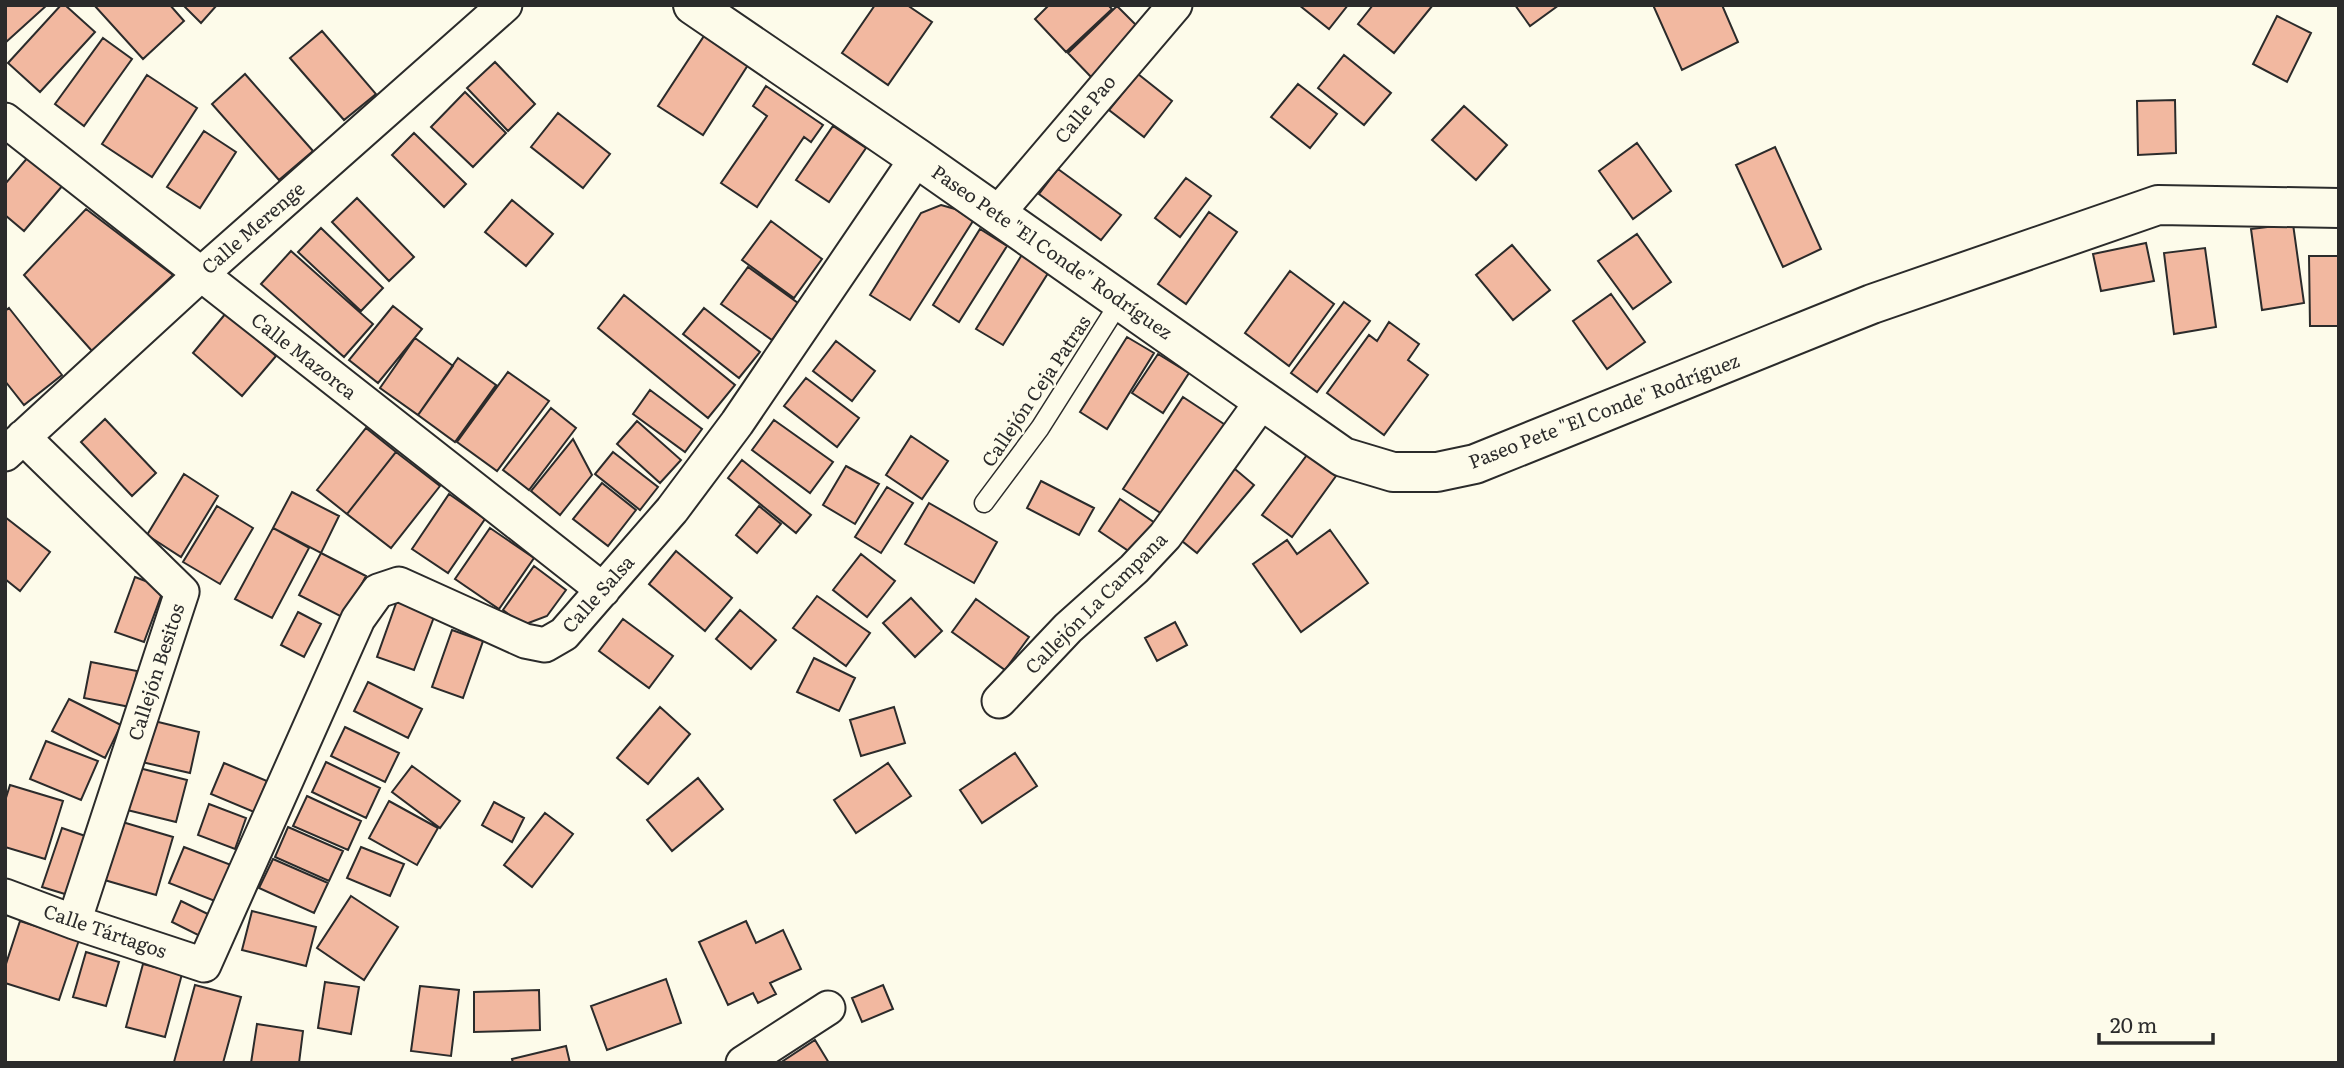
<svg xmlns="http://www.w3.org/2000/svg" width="2344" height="1068" viewBox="0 0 2344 1068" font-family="Literata,serif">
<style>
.building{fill:#f2b8a0;stroke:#2b2b2b;stroke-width:2}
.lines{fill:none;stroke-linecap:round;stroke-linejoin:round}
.lane-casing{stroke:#2b2b2b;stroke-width:21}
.street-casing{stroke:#2b2b2b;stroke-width:37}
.secondary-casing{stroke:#2b2b2b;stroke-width:42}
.lane{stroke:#fdfbea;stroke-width:18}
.street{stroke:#fdfbea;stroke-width:33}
.secondary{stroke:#fdfbea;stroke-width:38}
.labels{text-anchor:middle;stroke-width:5;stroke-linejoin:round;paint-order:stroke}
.street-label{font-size:19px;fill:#2b2b2b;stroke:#fdfbea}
</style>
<rect width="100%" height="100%" fill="#fdfbea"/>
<path class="building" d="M5,5H47L5,43Z
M61,5H65L95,32L40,92L8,63Z
M94,5H170L184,21L143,59Z
M183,5H217L201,23Z
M875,5H907L932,22L888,85L842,53Z
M1049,5H1108L1112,9L1066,52L1035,19Z
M1299,5H1348L1329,29Z
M1373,5H1433L1394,53L1358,24Z
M1515,5H1559L1530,26Z
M1653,5H1722L1738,42L1682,70Z
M1117,6L1142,31L1093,79L1068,53Z
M2277,16L2311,33L2287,82L2253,64Z
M322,31L376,94L344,120L290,58Z
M704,36L748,65L703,135L658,106Z
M103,38L132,59L84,126L55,104Z
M1344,55L1391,93L1364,125L1318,88Z
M495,62L535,104L508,131L467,88Z
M245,74L313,151L279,180L212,104Z
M1138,74L1172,101L1144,137L1109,110Z
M147,75L197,108L152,177L102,144Z
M1298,84L1337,114L1310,148L1271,117Z
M766,86L823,125L811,142L804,137L757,207L721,183L767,116L753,106Z
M465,92L506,133L473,167L431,127Z
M2175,100L2176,153L2138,155L2137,101Z
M1464,106L1507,145L1476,180L1432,140Z
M558,113L610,154L583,188L531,147Z
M833,126L866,148L829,202L796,180Z
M204,131L236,152L200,208L167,187Z
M414,133L466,184L444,207L392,155Z
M1637,143L1671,191L1633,219L1599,171Z
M1775,147L1821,249L1783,267L1736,165Z
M35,149L69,178L24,231L5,215V184Z
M1058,169L1121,215L1101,240L1039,194Z
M1186,178L1211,196L1180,237L1155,218Z
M357,198L414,257L389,281L332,222Z
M512,200L553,234L526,266L485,232Z
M941,205L955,209L973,221L910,320L870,295L921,213Z
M86,209L173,275L92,351L24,275Z
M1209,212L1237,232L1186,304L1158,284Z
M771,221L822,259L794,298L742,260Z
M2293,224L2304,303L2262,310L2251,229Z
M321,228L383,288L361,311L298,252Z
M980,229L1007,246L959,322L933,305Z
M1637,234L1671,282L1633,309L1598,261Z
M2146,243L2154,281L2101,291L2093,254Z
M1512,245L1550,290L1513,320L1476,275Z
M2205,248L2216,327L2174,334L2164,253Z
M291,251L373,324L344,357L261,284Z
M1023,253L1050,270L1003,345L976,329Z
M2309,256H2339V326H2310Z
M748,267L798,303L772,340L721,304Z
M1290,271L1334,304L1289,366L1245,333Z
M1611,294L1645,342L1607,369L1573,321Z
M624,295L735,385L708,418L598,328Z
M1344,302L1370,321L1317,392L1291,373Z
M393,306L422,329L378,383L349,360Z
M9,308L62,375L24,405L5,381V311Z
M704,308L760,352L739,378L683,334Z
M226,313L276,356L242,396L193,353Z
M1389,322L1419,344L1408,360L1428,375L1384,435L1327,393L1369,335L1377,341Z
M1127,337L1154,353L1107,429L1080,412Z
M415,338L453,366L418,415L380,388Z
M836,341L875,371L852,401L813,371Z
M1158,354L1189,373L1163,413L1132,393Z
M458,358L496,385L455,442L418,415Z
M508,372L549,401L497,471L457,442Z
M806,378L859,418L837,447L784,406Z
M650,390L702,429L685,452L633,414Z
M1183,397L1233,430L1173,521L1123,489Z
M551,408L576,428L529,490L503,470Z
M105,419L156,473L132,496L81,442Z
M774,420L833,462L810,493L752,450Z
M637,421L681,460L660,483L617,444Z
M366,428L396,452L347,514L317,490Z
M911,436L948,461L922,499L886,475Z
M573,439L592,475L560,515L531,491Z
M396,452L440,486L391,548L347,514Z
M613,452L658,487L640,510L595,474Z
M1307,455L1336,476L1292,537L1262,515Z
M742,460L811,515L796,533L728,478Z
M1229,464L1254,485L1197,553L1172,533Z
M846,466L879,484L855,524L823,505Z
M184,474L218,496L181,557L147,535Z
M1041,481L1094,508L1079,535L1027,508Z
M602,483L636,510L608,546L573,519Z
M887,487L913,503L881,553L855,537Z
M292,492L339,516L321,553L273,528Z
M449,494L485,519L448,573L412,549Z
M1120,499L1158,525L1136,556L1099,531Z
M929,503L997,542L974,583L905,544Z
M217,506L253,528L220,584L183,562Z
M759,506L781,524L757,553L736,535Z
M5,517L50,552L20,591L5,579Z
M273,528L309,548L272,618L235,599Z
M490,528L534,558L499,609L455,579Z
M1330,530L1368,583L1301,632L1253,564L1287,540L1297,554Z
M676,551L732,598L705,631L649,584Z
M321,553L366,576L344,618L299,595Z
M861,554L895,581L867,617L833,590Z
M534,566L566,590L547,616L523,625L503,610Z
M135,577L164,588L144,642L115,632Z
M399,595L437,609L414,670L377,657Z
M817,596L870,633L846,666L793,628Z
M911,598L942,631L915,657L883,623Z
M976,599L1029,637L1005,670L952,632Z
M740,610L776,640L751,669L716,639Z
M298,612L321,624L304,657L281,645Z
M623,619L673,656L649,688L599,651Z
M1175,622L1187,645L1157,661L1145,638Z
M452,630L483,641L463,698L432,687Z
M814,658L855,678L839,711L797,692Z
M91,662L137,671L130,707L84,698Z
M368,682L422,709L408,738L354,711Z
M69,699L121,725L105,758L52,731Z
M660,707L690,734L648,784L617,758Z
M894,707L905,743L861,756L850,720Z
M142,718L199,732L190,773L133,760Z
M345,727L399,753L385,782L331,756Z
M46,741L98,761L81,800L30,779Z
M1015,753L1037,786L982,823L960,790Z
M326,762L380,788L366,818L312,792Z
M224,763L267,781L254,812L211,794Z
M888,763L911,796L856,833L834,800Z
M131,766L187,780L176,822L119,808Z
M412,766L460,801L440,828L392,792Z
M698,778L723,809L672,851L647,820Z
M10,785L63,801L45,859L5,847V801Z
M307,796L361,821L348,850L293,826Z
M389,801L438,828L417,865L369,838Z
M494,802L524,818L512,842L482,825Z
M209,804L246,818L235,849L198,835Z
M545,813L573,834L532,887L504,865Z
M119,821L173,837L156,895L101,879Z
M288,827L343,851L329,881L275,857Z
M62,828L97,840L78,898L42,887Z
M184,847L239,868L225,905L169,883Z
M361,847L404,864L390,896L347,878Z
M273,859L328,883L314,913L259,888Z
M351,896L398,927L364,980L317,948Z
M181,901L214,917L204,938L172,922Z
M252,911L316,927L306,966L242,950Z
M20,921L79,940L59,1000L5,983V967Z
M746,921L756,943L783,930L801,969L770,983L776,994L758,1003L753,993L728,1005L699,942Z
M86,952L119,962L106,1006L73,997Z
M143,964L182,974L165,1037L126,1027Z
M666,979L681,1023L607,1050L591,1006Z
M325,982L359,987L351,1034L318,1028Z
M195,985L241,997L223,1063L174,1062Z
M883,985L893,1009L862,1022L852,998Z
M420,986L459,990L451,1056L411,1051Z
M539,990L540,1030L474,1032V992Z
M257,1024L303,1031L299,1063H251Z
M815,1040L829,1063H780Z
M566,1046L570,1063H513L512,1059Z"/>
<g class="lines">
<defs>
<path id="lane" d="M984,503L1040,428L1121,300"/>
<path id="street" d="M5,120L603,590
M997,214L1175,5
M23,437L182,592L74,922
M5,454L200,275L505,5
M999,701L1068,628L1134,569L1165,536L1263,400
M5,896L74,922L204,965L358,619L378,591L399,584L525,641L545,645L564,634L672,510L737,423L917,158
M743,1063L828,1008"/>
<path id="secondary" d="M693,5L917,158L1343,457L1393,472H1437L1475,464L1872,304L2158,205L2339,208"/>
</defs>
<use href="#lane" class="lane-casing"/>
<use href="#street" class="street-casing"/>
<use href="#secondary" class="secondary-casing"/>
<use href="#lane" class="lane"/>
<use href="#street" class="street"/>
<use href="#secondary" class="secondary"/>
</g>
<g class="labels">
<g class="street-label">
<text transform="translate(1085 109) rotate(-50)" y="7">Calle Pao</text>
<text transform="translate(253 228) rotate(-41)" y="7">Calle Merenge</text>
<text transform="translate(1052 252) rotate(35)" y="7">Paseo Pete "El Conde" Rodríguez</text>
<text transform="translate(304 356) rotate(38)" y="7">Calle Mazorca</text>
<text transform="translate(1036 391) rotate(-56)" y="7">Callejón Ceja Patras</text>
<text transform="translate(1604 411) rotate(-21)" y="7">Paseo Pete "El Conde" Rodríguez</text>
<text transform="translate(598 594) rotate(-48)" y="7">Calle Salsa</text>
<text transform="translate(1096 603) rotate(-45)" y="7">Callejón La Campana</text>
<text transform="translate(156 672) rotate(-72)" y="7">Callejón Besitos</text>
<text transform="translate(105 931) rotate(19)" y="7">Calle Tártagos</text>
</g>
</g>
<rect width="2344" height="1068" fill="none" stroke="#2b2b2b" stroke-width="14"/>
<path d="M2099 1033v10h114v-10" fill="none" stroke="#2b2b2b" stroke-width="3.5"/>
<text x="2110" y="1033" font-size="21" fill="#2b2b2b" stroke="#fdfbea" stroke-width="5" paint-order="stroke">20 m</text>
</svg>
